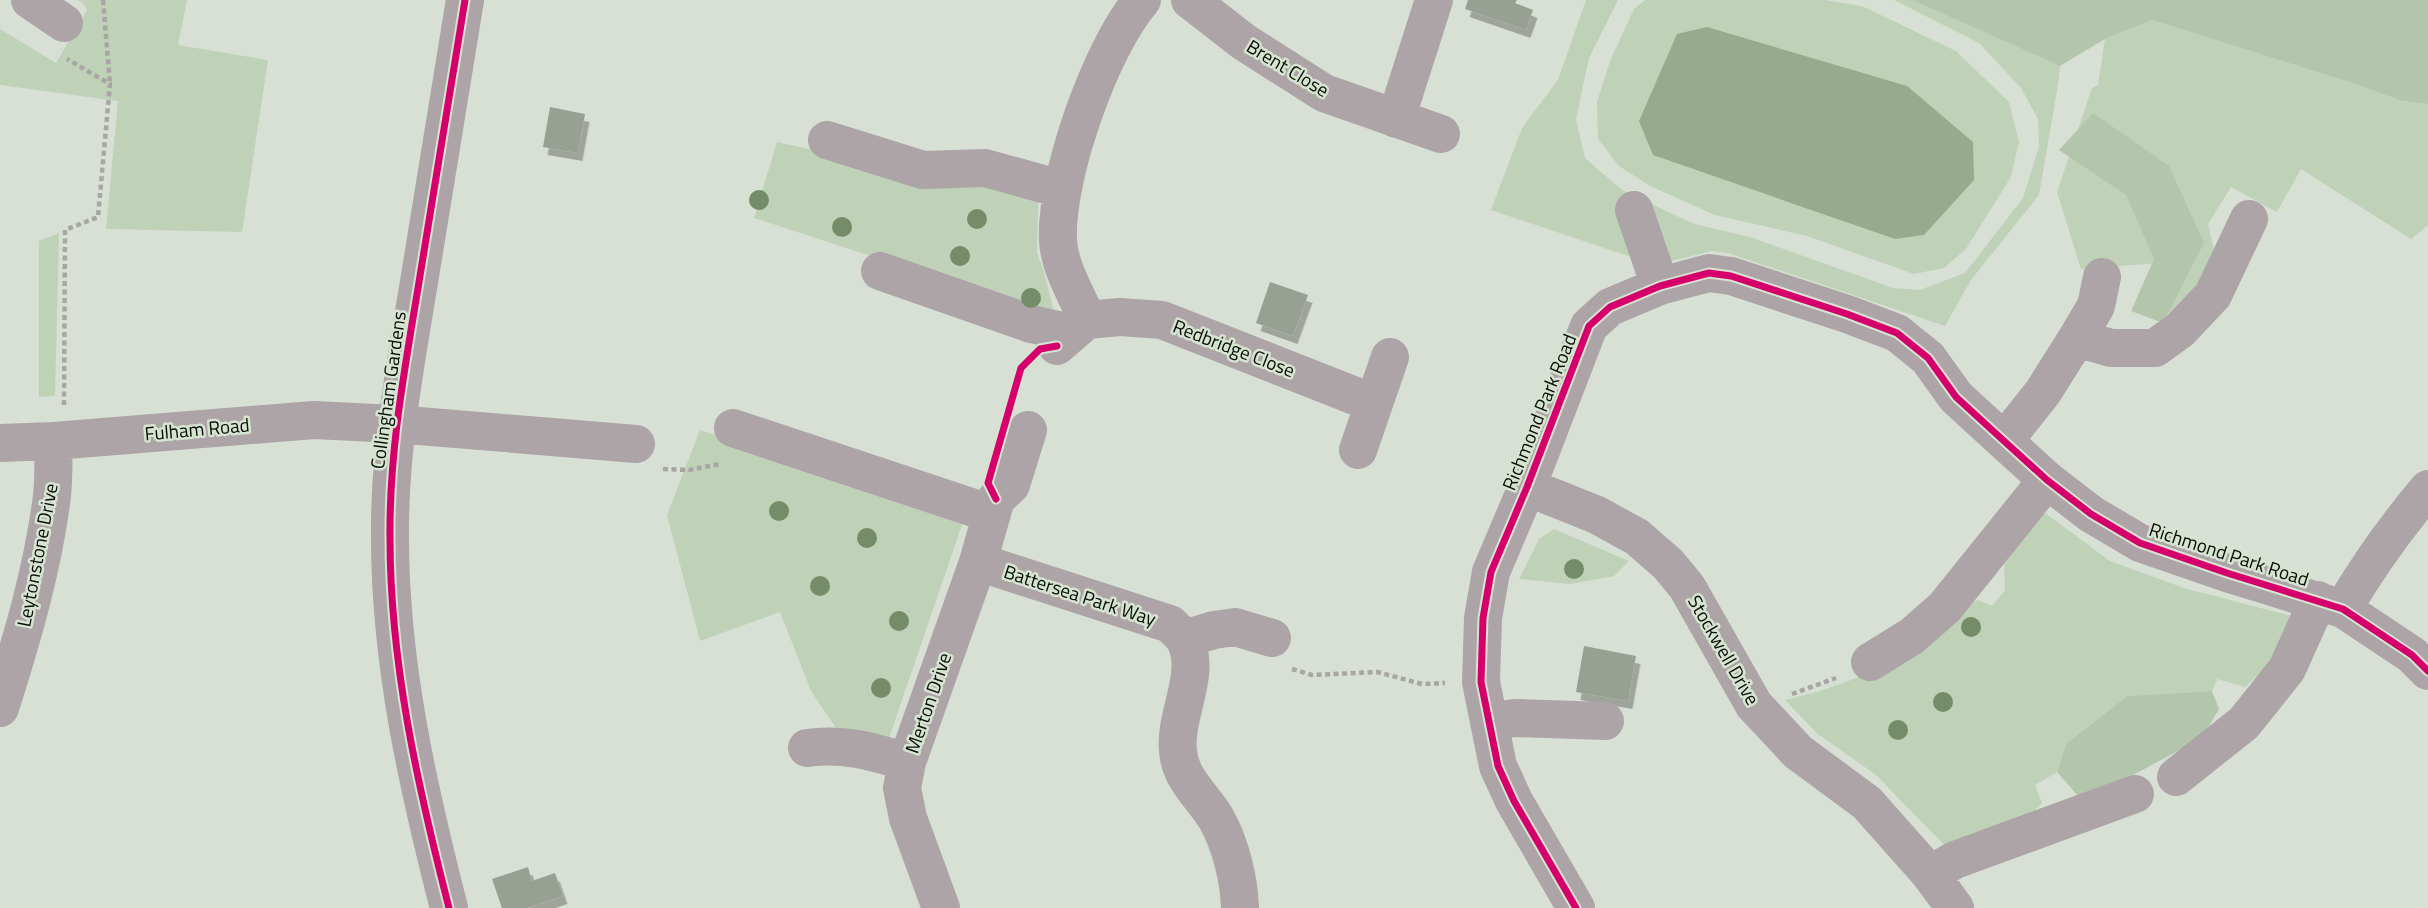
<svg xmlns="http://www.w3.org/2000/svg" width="2428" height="908" viewBox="0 0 2428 908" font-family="'Titillium Web',sans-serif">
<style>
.green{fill:#bfd1b7}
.forest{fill:#b3c6ab}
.water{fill:#96ab8c}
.building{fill:#97a093;filter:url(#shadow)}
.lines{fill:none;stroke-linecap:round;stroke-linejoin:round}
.path{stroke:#a8a6a4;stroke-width:4.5;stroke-dasharray:5 3.5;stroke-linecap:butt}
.minor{stroke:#aca4a7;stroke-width:38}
.cycleway-casing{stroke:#d7e4d1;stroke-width:11}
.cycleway{stroke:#d6006c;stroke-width:7}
.tree{fill:#758c68}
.labels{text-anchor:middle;stroke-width:5;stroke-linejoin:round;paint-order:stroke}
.street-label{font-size:19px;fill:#080d07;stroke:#d7e4d1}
</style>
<defs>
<filter id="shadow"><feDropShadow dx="4.5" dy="8" stdDeviation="0" flood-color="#0004"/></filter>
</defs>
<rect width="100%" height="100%" fill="#d8e0d5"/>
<path class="green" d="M77,0H187L178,45L268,60L242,232L106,229L118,101L0,85V29L56,63L87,10L82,2Z
M1586,0H1618L1589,58L1576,119L1585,158L1622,190L1694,224L1750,237L1893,288L1920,290L1965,273L2023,198L2039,147L2038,119L2021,88L1979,43L1894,0H1912L2060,66L2058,85L2039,195L1971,280L1945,326L1728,253L1712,251L1655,265L1491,210L1522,128L1558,80Z
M1645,0H1825L1862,6L1956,51L2009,102L2019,142L2011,177L1966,249L1944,268L1914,274L1807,236L1715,215L1650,186L1619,166L1598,139L1597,102L1610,61L1634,9Z
M2152,20L2352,83L2402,101L2428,104V225L2411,239L2301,169L2277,212L2231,187L2208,224L2215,254L2177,319L2163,323L2158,263L2081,269L2057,192L2092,88L2098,85L2105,39Z
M777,142L854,159L979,183L1038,202L1037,253L1044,272L1055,316L754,218Z
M59,233L55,396L39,397V241Z
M700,430L965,516L888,741L838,731L811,691L780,612L700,641L667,515Z
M2041,510L2110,561L2187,589L2296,617L2283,651L2245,687L2217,679L2212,691L2127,696L2066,744L2057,772L2035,785L2042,803L2023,823L1947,848L1876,775L1818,734L1785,700C1838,688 1888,668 1932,636C1948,624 1960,608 1978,600L1992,606L2005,591L2004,565Z
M1554,529L1629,561L1614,576L1570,584L1519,579L1539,539Z"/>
<path class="forest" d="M1912,0H2428V104L2402,101L2352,83L2152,20L2105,39L2060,66Z
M2093,113L2169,166L2204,243L2163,323L2131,311L2154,259L2126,195L2059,150Z
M2212,691L2219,709L2202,738L2135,774L2079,797L2057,772L2066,744L2127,696Z"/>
<path class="water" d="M1707,27L1907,86L1973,142L1974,180L1924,235L1895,239L1653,155L1639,121L1677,34Z"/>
<path class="building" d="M1468,0H1517L1515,3L1533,10L1526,30L1465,9Z
M550,107L585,114L578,153L543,147Z
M1270,282L1308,295L1293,336L1256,323Z
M1584,646L1636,656L1628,701L1576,692Z
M528,867L532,881L555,873L563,896L527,908H502L492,879Z"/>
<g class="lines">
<path class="path" d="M103,0L110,84
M64,405L65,230L98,217L110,84L67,59
M663,469L689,470L720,464
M1292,669L1312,675L1377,672L1422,684L1445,683
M1792,694L1836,678"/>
<path class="minor" d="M30,0L64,23
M1190,0L1244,42L1324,93L1441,134
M1396,119L1434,0
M827,140L923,170L985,168L1061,189
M1634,210L1660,286
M880,271L1031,324L1072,333
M1087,320C1077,295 1059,267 1058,240C1055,177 1101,47 1142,0
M2077,338L2111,348H2155L2180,330L2213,295L2249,219
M1057,346L1087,320L1120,317L1162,320L1373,403
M733,428L992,514
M2004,441L2043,392L2077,338L2096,306L2102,277
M0,443L54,441L314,420L395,424L636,444
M1358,450L1390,357
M1527,487L1597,515L1637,537L1668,564L1687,587L1754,705L1798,752L1867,803L1930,874L1955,908
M978,562L1170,624C1175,629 1181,634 1185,640C1202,674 1174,715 1178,751C1180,780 1204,797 1217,820C1231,846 1239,879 1240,908
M2343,609C2368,566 2396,527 2428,489
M1184,639L1214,630L1235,627L1272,638
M1870,662L1912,636L1945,607L2047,480
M0,708C22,639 43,568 52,496C54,478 53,459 54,441
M1490,721L1515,718L1605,721
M807,748C844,743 871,751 907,762
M2176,777L2244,723L2287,669L2318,600
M1930,874L1955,860L2135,794
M449,908C418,787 390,664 390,538C389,451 405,367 419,282C434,188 449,94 465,0
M941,908L908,818L902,788L907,762L978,562L996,499L1011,485L1028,430
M1576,908L1514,801L1498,766L1481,682L1483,618L1491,572L1527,487L1589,326L1610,307L1660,286L1709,273L1731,276L1847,314L1897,333L1928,358L1956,397L2004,441L2047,480L2091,514L2140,543L2227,573L2343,609L2412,655L2428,671"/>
<defs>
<path id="cycleway" d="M996,499L988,483L1021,368L1040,349L1057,346
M449,908C418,787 390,664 390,538C389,451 405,367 419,282C434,188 449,94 465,0
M1576,908L1514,801L1498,766L1481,682L1483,618L1491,572L1527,487L1589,326L1610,307L1660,286L1709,273L1731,276L1847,314L1897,333L1928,358L1956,397L2004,441L2047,480L2091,514L2140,543L2227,573L2343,609L2412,655L2428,671"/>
</defs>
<use href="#cycleway" class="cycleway-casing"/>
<use href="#cycleway" class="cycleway"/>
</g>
<g class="tree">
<circle cx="759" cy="200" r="10"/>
<circle cx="977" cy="219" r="10"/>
<circle cx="842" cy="227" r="10"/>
<circle cx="960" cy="256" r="10"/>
<circle cx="1031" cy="298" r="10"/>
<circle cx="779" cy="511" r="10"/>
<circle cx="867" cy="538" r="10"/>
<circle cx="1574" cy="569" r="10"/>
<circle cx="820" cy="586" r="10"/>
<circle cx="899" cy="621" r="10"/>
<circle cx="1971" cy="627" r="10"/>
<circle cx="881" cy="688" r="10"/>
<circle cx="1943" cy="702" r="10"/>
<circle cx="1898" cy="730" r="10"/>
</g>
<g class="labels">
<g class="street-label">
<text transform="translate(1288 68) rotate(31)" y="7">Brent Close</text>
<text transform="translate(1234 348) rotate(21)" y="7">Redbridge Close</text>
<text transform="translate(388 390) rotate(-82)" y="7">Collingham Gardens</text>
<text transform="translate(1539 412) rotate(-68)" y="7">Richmond Park Road</text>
<text transform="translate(197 429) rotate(-5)" y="7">Fulham Road</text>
<text transform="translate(2229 554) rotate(18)" y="7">Richmond Park Road</text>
<text transform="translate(37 555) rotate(-79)" y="7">Leytonstone Drive</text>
<text transform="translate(1080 595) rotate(18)" y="7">Battersea Park Way</text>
<text transform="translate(1724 650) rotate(60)" y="7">Stockwell Drive</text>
<text transform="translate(928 703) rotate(-71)" y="7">Merton Drive</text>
</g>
</g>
</svg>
